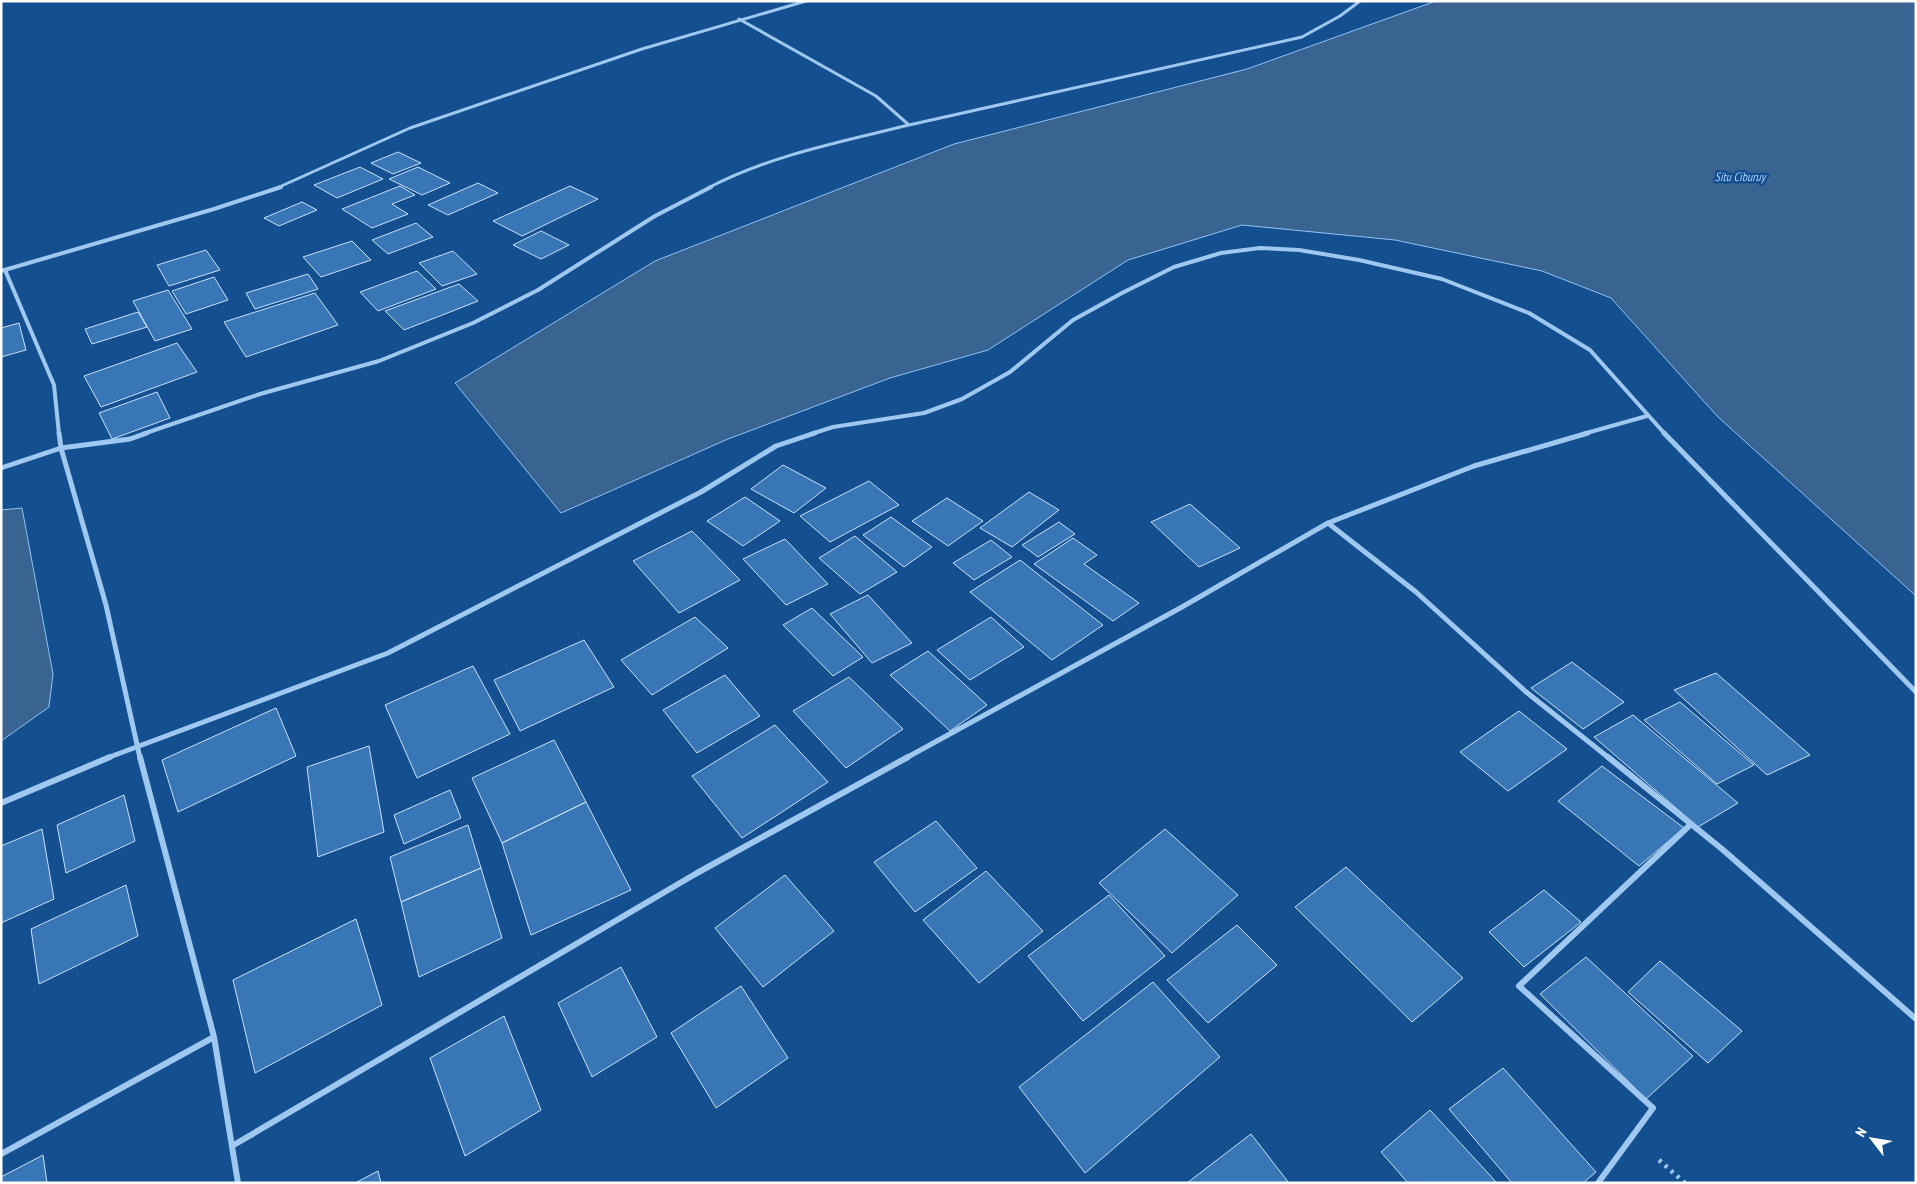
<svg xmlns="http://www.w3.org/2000/svg" width="1917" height="1184" viewBox="0 0 1917 1184" font-family="'PT Sans Narrow',sans-serif">
<style>
.water{fill:#396492;stroke:#91c3f4}
.building{fill:#3876b6;stroke:#c6e1fc}
.lines{fill:none;stroke-linecap:round;stroke-linejoin:round}
.path{stroke:#9fc8f1;stroke-width:4.5;stroke-dasharray:3 5;stroke-linecap:butt}
.minor-far3{stroke:#9fc8f1;stroke-width:3}
.minor-far2{stroke:#9fc8f1;stroke-width:4}
.minor-far1{stroke:#9fc8f1;stroke-width:5}
.minor{stroke:#9fc8f1;stroke-width:6}
.labels{text-anchor:middle;stroke-width:5;stroke-linejoin:round;paint-order:stroke}
.far-water-label{font-size:12px;font-style:italic;fill:#abd2f8;stroke:#144f8f}
</style>
<rect width="100%" height="100%" fill="#144f8f"/>
<path class="water" d="M1436,1H1916V596L1717,416L1611,298L1542,271L1395,240L1242,225L1128,260L988,350L890,378L728,439L561,513L455,383L655,261L954,144L1247,69Z
M22,508L53,674L49,707L1,741V510Z"/>
<path class="building" d="M398,152L421,163L393,174L371,163Z
M360,167L383,179L337,198L314,185Z
M418,167L450,183L422,195L389,179Z
M478,183L498,193L448,215L428,205Z
M400,186L415,195L392,204L408,214L372,228L342,209Z
M570,186L598,199L522,236L493,221Z
M302,202L317,210L279,226L264,218Z
M416,223L433,237L388,254L372,240Z
M541,231L569,245L541,259L513,245Z
M352,241L371,260L321,277L303,257Z
M206,250L220,270L169,286L157,265Z
M453,251L477,274L442,286L419,263Z
M417,271L436,289L378,311L360,292Z
M308,274L318,289L255,309L246,293Z
M214,277L228,300L186,314L172,291Z
M459,284L478,301L404,330L385,311Z
M168,290L192,329L155,341L133,301Z
M315,293L338,325L246,357L224,322Z
M138,312L147,327L92,344L85,329Z
M19,323L26,350L1,357V328Z
M177,343L197,372L101,407L84,376Z
M157,392L170,418L112,439L99,413Z
M783,465L826,488L794,513L751,489Z
M869,481L899,505L830,542L800,516Z
M1029,492L1059,510L1012,547L980,528Z
M745,497L780,521L743,546L707,521Z
M947,498L983,521L948,546L912,521Z
M1190,504L1240,548L1199,567L1151,522Z
M891,517L932,547L904,567L863,535Z
M1059,522L1075,534L1038,557L1022,545Z
M692,531L740,580L679,613L633,561Z
M855,536L897,572L860,594L819,558Z
M1073,538L1097,555L1084,564L1139,603L1113,621L1034,564Z
M785,539L828,584L786,605L743,559Z
M991,540L1012,557L974,580L953,563Z
M1020,560L1103,625L1052,660L970,592Z
M868,595L912,643L872,663L830,614Z
M812,608L863,657L833,676L783,625Z
M695,617L728,648L652,695L621,660Z
M991,617L1024,647L970,680L937,650Z
M584,640L614,687L520,731L494,680Z
M928,651L987,705L950,731L890,675Z
M1572,662L1624,702L1583,729L1531,688Z
M473,666L510,734L417,778L385,705Z
M1716,673L1810,755L1767,775L1674,690Z
M725,675L760,716L697,753L663,710Z
M849,677L903,729L846,768L793,711Z
M1680,702L1754,765L1717,784L1644,720Z
M276,708L296,756L178,812L162,760Z
M1519,711L1567,749L1508,791L1460,752Z
M1633,715L1738,803L1698,827L1594,737Z
M775,725L828,782L742,838L692,776Z
M554,740L586,802L502,843L472,778Z
M369,746L384,832L318,857L307,767Z
M1602,766L1684,828L1639,866L1558,801Z
M450,790L461,818L404,844L394,815Z
M124,795L135,841L66,873L57,825Z
M586,802L631,890L531,935L502,843Z
M936,821L977,868L915,912L874,862Z
M468,825L481,868L401,902L390,857Z
M42,829L54,899L1,923V846Z
M1165,829L1238,895L1172,953L1099,883Z
M1346,867L1463,978L1412,1022L1295,907Z
M481,868L502,938L419,977L401,902Z
M986,871L1043,931L979,983L923,920Z
M785,875L834,931L763,987L715,928Z
M126,885L138,936L39,984L31,929Z
M1544,890L1581,922L1524,967L1489,932Z
M1109,895L1165,956L1083,1021L1028,956Z
M356,919L382,1005L255,1073L233,980Z
M1237,925L1277,965L1208,1023L1167,980Z
M1586,957L1693,1056L1646,1099L1540,994Z
M1660,961L1742,1031L1708,1063L1628,992Z
M621,967L657,1037L592,1077L558,1003Z
M1153,982L1220,1057L1085,1173L1019,1087Z
M741,986L788,1058L716,1108L671,1033Z
M504,1016L541,1110L465,1156L430,1058Z
M1503,1068L1596,1172L1583,1183H1512L1449,1109Z
M1430,1110L1497,1183H1408L1381,1152Z
M1251,1134L1289,1183H1187Z
M43,1155L47,1183H1V1177Z
M378,1171L381,1183H355Z"/>
<g class="lines">
<path class="path" d="M1659,1160L1685,1183"/>
<path class="minor-far3" d="M909,125L1302,37L1340,16L1360,1
M277,188L410,128L642,49L806,1
M708,188C771,155 841,142 909,125L876,96L739,19"/>
<path class="minor-far2" d="M5,270L54,385L59,434
M1,271L214,209L281,187
M143,434L260,394L379,361L473,323L538,290L655,216L711,187
M811,434L833,427L924,413L962,399L1010,372L1073,320L1122,293L1174,267L1221,253L1260,248L1299,250L1359,260L1442,279L1529,313L1590,350L1665,434
M1583,434L1647,416"/>
<path class="minor-far1" d="M59,433L61,448L106,605L140,758
M1664,433L1916,692
M1,468L61,448L130,439L147,433
M1328,523L1416,592L1525,691L1609,758
M107,758L388,653L701,492L776,446L815,433
M906,758L1182,607L1328,523L1474,466L1588,433"/>
<path class="minor" d="M140,757L214,1037L238,1183
M1608,757L1722,849L1916,1019
M1,803L110,757
M232,1146L697,873L908,757
M1,1154L214,1037
M1598,1183L1653,1108L1519,986L1691,824"/>
</g>
<g class="labels">
<g class="far-water-label">
<text x="1740" y="181">Situ Ciburuy</text>
</g>
</g>
<rect width="1917" height="1184" fill="none" stroke="#ffffff" stroke-width="5"/>
<g transform="translate(1872 1139) rotate(301)" stroke="#144f8f" stroke-width="4" paint-order="stroke">
<path d="M0-4L9 19L0 12L-9 19Z" fill="#ffffff"/>
<text y="-8" font-size="14" font-weight="bold" text-anchor="middle" fill="#ffffff">N</text>
</g>
</svg>
